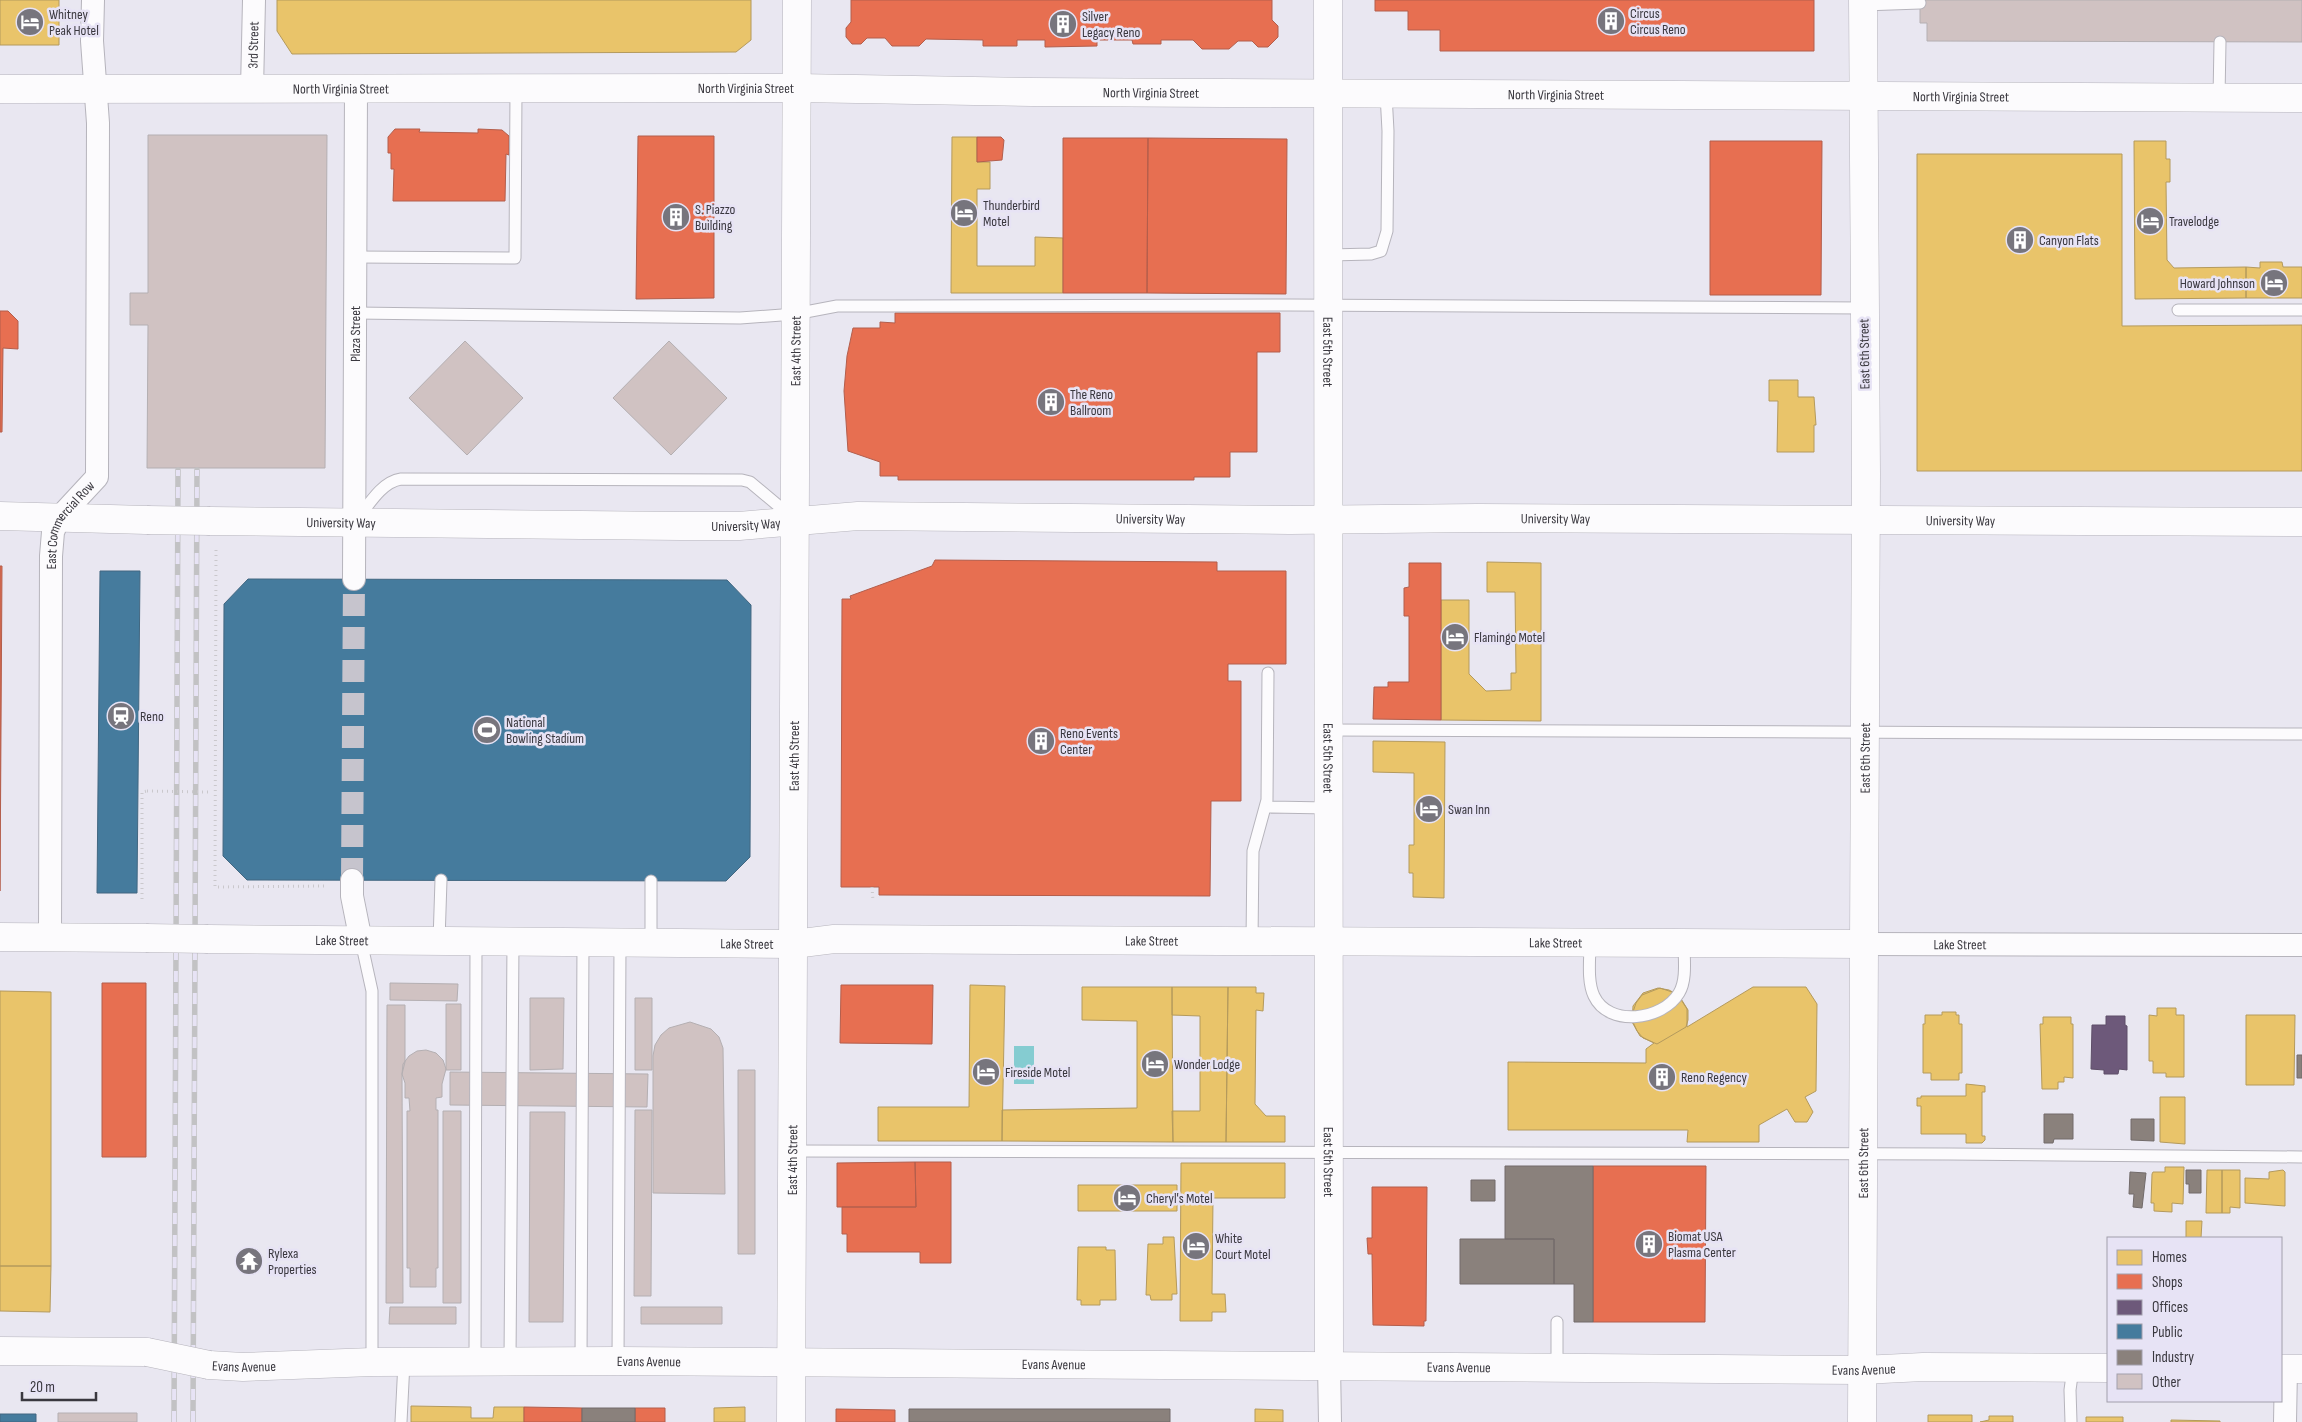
<svg xmlns="http://www.w3.org/2000/svg" width="2302" height="1422" viewBox="0 0 2302 1422" font-family="'Sofia Sans Condensed',sans-serif">
<style>
.water{fill:#85ccd1}
.homes{fill:#e9c46a;stroke:#b49a5d}
.shops{fill:#e76f51;stroke:#b35e4c}
.offices{fill:#6d597a;stroke:#5e4f68}
.public{fill:#457b9d;stroke:#426781}
.industry{fill:#8a817c;stroke:#726b6a}
.building{fill:#d0c2c2;stroke:#b4afb2}
.lines{fill:none;stroke-linecap:round;stroke-linejoin:round}
.minor-tunnel{stroke:#c6c4cd;stroke-width:22;stroke-dasharray:22 11;stroke-linecap:butt}
.service-casing{stroke:#b6b4bc;stroke-width:13}
.minor-casing{stroke:#b6b4bc;stroke-width:24}
.tertiary-casing{stroke:#b6b4bc;stroke-width:29}
.secondary-casing{stroke:#b6b4bc;stroke-width:29}
.primary-casing{stroke:#b6b4bc;stroke-width:29}
.path{stroke:#cac8cc;stroke-width:3;stroke-dasharray:1 4;stroke-linecap:butt}
.service{stroke:#fcfbfd;stroke-width:11}
.minor{stroke:#fcfbfd;stroke-width:22}
.tertiary{stroke:#fcfbfd;stroke-width:28}
.secondary{stroke:#fcfbfd;stroke-width:28}
.primary{stroke:#fcfbfd;stroke-width:28}
.rail-casing{stroke:#c2c2c4;stroke-width:5.5}
.rail{stroke:#e7e3f5;stroke-width:4;stroke-dasharray:11;stroke-linecap:butt}
.tertiary-bridge-casing{stroke:#b6b4bc;stroke-width:29;stroke-linecap:butt}
.secondary-bridge-casing{stroke:#b6b4bc;stroke-width:29;stroke-linecap:butt}
.path-bridge{stroke:#cac8cc;stroke-width:3;stroke-dasharray:1 4;stroke-linecap:butt}
.tertiary-bridge{stroke:#fcfbfd;stroke-width:28}
.secondary-bridge{stroke:#fcfbfd;stroke-width:28}
.labels{text-anchor:middle;stroke-width:5;stroke-linejoin:round;paint-order:stroke}
.poi-label{font-size:14px;fill:#3a383f;stroke:#e7e3f5;text-anchor:start}
.street-label{font-size:14px;fill:#3a383f;stroke:#e7e3f5}
</style>
<rect width="100%" height="100%" fill="#e9e7f1"/>
<path class="water" d="M1014,1046H1034V1084H1014Z"/>
<path class="homes" d="M0,0H59V45H0Z
M277,0H751V40L736,52L292,54L277,31Z
M952,137H977V162H990V189H977V266H1035V237L1063,238V293H951Z
M2134,141H2166V159H2170V182H2166L2167,260L2174,268L2246,267V298L2135,299Z
M1917,154H2122V326L2302,325V471H1917Z
M2260,262H2282L2283,267H2302V298H2246V267L2260,268Z
M1769,380H1798V397H1814L1816,425H1814V452H1777L1778,401H1769Z
M1487,562L1541,563V721L1441,720V600H1469V674L1486,691L1511,690V673H1516L1515,592H1487Z
M1373,741L1445,742L1444,898L1413,897V873H1409V845H1414V773L1373,772Z
M970,985L1005,986L1002,1141H878V1107H969Z
M1082,987H1172L1173,1142L1002,1141V1110L1137,1108V1021L1082,1020Z
M1172,987H1228L1226,1142H1173L1172,1111H1200V1016L1172,1015Z
M1228,987H1256V993H1264L1263,1011L1256,1010L1255,1104L1266,1116H1285V1142H1226Z
M1753,987H1806L1817,1004L1816,1091L1805,1097L1813,1112L1807,1122H1795L1787,1109L1759,1125V1142H1687L1688,1130H1508V1062L1646,1063V1049L1654,1043L1640,1036L1632,1022L1633,1006L1643,993L1658,988L1669,990L1678,995L1687,1009V1027Z
M1660,988L1678,994L1688,1010V1020L1686,1027L1657,1044L1643,1038L1637,1031L1633,1022V1012L1636,1003L1642,995Z
M0,991L51,992V1266H0Z
M2157,1008H2176V1015H2184V1077H2166V1073H2153V1061H2149V1015L2157,1016Z
M1942,1012H1956V1015H1959V1024H1962V1073H1959V1080H1931V1073H1923V1024H1925V1015H1942Z
M2246,1015H2295L2294,1085H2246Z
M2043,1017H2071V1024H2073V1078L2064,1077V1082H2058V1089H2042L2040,1024H2043Z
M1966,1084L1985,1086V1092H1982V1136H1985V1140L1982,1143H1966V1134H1921V1106H1917V1098H1921V1096H1966Z
M2160,1097H2185V1144L2160,1142Z
M1181,1163H1285V1198H1213L1212,1294H1225L1226,1312H1212V1321H1180Z
M2165,1167H2184L2183,1204L2172,1203V1212L2154,1211V1203H2151L2152,1174L2153,1172H2165Z
M2207,1170H2222V1213H2206Z
M2222,1170H2240V1208L2230,1207V1213H2222Z
M2283,1170L2285,1172V1206L2245,1203V1178L2269,1179V1172Z
M1078,1185H1177V1211H1078Z
M2186,1221H2202L2201,1238H2186Z
M1163,1237H1174L1177,1294H1172V1300H1151L1150,1295H1146L1148,1244H1163Z
M1078,1247H1106V1250H1115L1116,1300H1100V1305H1081V1300H1077Z
M0,1266H51L50,1312L0,1311Z
M411,1406L471,1407V1418H493L494,1407H524V1422H411Z
M745,1407V1422H714V1408Z
M1255,1409L1283,1410V1422H1255Z
M1928,1415H1972V1422H1928Z
M1989,1416H2013V1422H1980L1989,1420Z
M2086,1417H2123V1422H2086Z
M2171,1420L2220,1421V1422H2171Z"/>
<path class="shops" d="M851,0H1272V20L1278,26V37L1268,47H1258L1252,41H1238L1229,49H1202L1193,40H1161V44H1133L1132,40H1097V46L1045,47V40H1017V46H983V40L926,39L919,46H892L885,38H867L861,44H852L846,37V28L851,22Z
M1375,0H1814V51H1440V30H1408V11H1375Z
M395,129H420L419,132L478,133V129L502,130L509,136V155L506,154L505,201H393L394,169H391V153H388V137Z
M638,136H714V298L636,299Z
M977,137H1001L1004,140L1002,160L977,162Z
M1063,138H1148L1147,293H1063Z
M1148,138L1287,139L1286,294L1147,293Z
M1710,141H1822L1821,295H1710Z
M0,311H8L18,321V349L3,348L2,432H0Z
M895,313H1280V352H1257V452H1230V477H1194V480H898V476H880V462L848,451L844,391L847,356L853,328H880V322L895,323Z
M935,560L1217,562V571H1286V664H1228V681H1241V801H1211L1210,896L879,895V887H841L842,599H851L850,596L932,566Z
M1409,563H1441V720L1373,719L1374,687H1388V682H1409V616H1404V588L1409,587Z
M0,566H2L0,891Z
M102,983H146V1157H102Z
M841,985H933L932,1044L840,1043Z
M915,1162H951V1263H920V1252H847V1234H842V1207H916Z
M915,1162L916,1207H837V1163Z
M1593,1166H1706L1705,1322H1593Z
M1372,1187H1427L1426,1321H1424V1326L1373,1325L1372,1254H1368L1367,1238H1372Z
M524,1407L582,1408V1422H524Z
M635,1408H665V1422H635Z
M836,1409L895,1410V1422H836Z"/>
<path class="offices" d="M2106,1016H2125V1025L2127,1026V1070L2119,1069L2118,1074H2104V1070L2091,1069L2092,1025H2106Z"/>
<path class="public" d="M100,571H140L137,893H97Z
M248,579L727,580L751,605L750,857L726,881L247,880L223,856L224,604Z
M0,1414H36V1422H0Z"/>
<path class="industry" d="M2297,1055H2302V1078H2297Z
M2044,1114H2073V1139H2054L2053,1143H2044Z
M2131,1119H2154V1141L2131,1140Z
M1505,1166H1593V1322H1574V1284H1554V1239H1505Z
M2186,1170H2201V1193H2189V1184H2186Z
M2130,1172L2146,1173L2142,1208L2133,1207L2134,1194H2129Z
M1471,1180H1495V1201H1471Z
M1460,1239H1554V1284H1460Z
M582,1408H635V1422H582Z
M909,1409H1170V1422H909Z"/>
<path class="building" d="M1920,0H2302V42L1927,41V23H1920Z
M148,135H327L325,468H147L148,325H130V293H148Z
M465,341L523,398L467,455L409,398Z
M669,341L727,398L671,455L613,398Z
M390,983L458,984L457,1001L390,1000Z
M530,998H564L563,1069L530,1070Z
M635,998H652V1070H635Z
M446,1004H461V1070H446Z
M387,1005H405V1062L402,1074L403,1303H386Z
M690,1022L711,1029L719,1037L723,1048L725,1194L653,1193V1056L655,1045L661,1035L669,1028Z
M426,1050L436,1053L443,1060L446,1069L442,1084V1097L436,1098V1110H438V1268H436V1287H410V1268H407V1111H410L409,1098H405V1083L402,1074L403,1064L409,1056L417,1051Z
M738,1070H755V1254H738Z
M450,1072L648,1074L647,1107L450,1105Z
M635,1110H652L651,1296H634Z
M443,1111H461V1303H443Z
M530,1112H565L563,1322H529Z
M390,1307H456V1324H389Z
M641,1307H722V1324H641Z
M58,1413H137V1422H58Z"/>
<g class="lines">
<path class="minor-tunnel" d="M352,880L354,579"/>
<defs>
<path id="service" d="M1863,5L1920,3
M2219,98L2220,42
M1330,255L1371,254L1381,251L1387,231L1388,131L1386,94
M356,257L515,258L516,89
M2178,310H2302
M356,313L740,318L795,314L837,306H892L1290,305L1864,308
M356,521C368,506 381,482 401,479L742,480L750,482L793,518
M1329,730L2302,734
M1265,807L1329,808
M361,941L372,991V1362
M439,941L441,880
M1252,941L1253,851L1267,800L1268,673
M651,943V881
M1590,943C1590,959 1587,981 1594,996C1609,1028 1663,1020 1679,993C1687,980 1684,959 1684,944
M793,1151L1950,1154L2302,1157
M475,1361L476,941
M510,1361L513,941
M581,1361L583,942
M618,1361L620,943
M1557,1366V1322
M401,1422L404,1362
M2071,1422L2070,1390L2073,1368"/>
<g id="minor">
<path id="s1" d="M252,89L254,0"/>
<path id="s2" d="M354,579L356,90"/>
<path d="M352,880V896L361,941"/>
<path id="s3" d="M50,937L51,556L53,532L59,518L97,477L98,123L92,41L93,0"/>
<path id="s4" d="M1864,944L2302,945"/>
<path d="M1329,1365L1330,1422"/>
<path d="M2285,1422L2286,1369"/>
</g>
<g id="tertiary">
<path id="s5" d="M1328,0L1329,1365"/>
<path id="s6" d="M794,944L834,939L1864,944"/>
<path d="M0,1351L147,1352"/>
<path id="s7" d="M209,1365L243,1367L372,1362L618,1361L1862,1370L1923,1367L2108,1368"/>
<path d="M2281,1369H2302"/>
</g>
<g id="secondary">
<path d="M0,516L147,520"/>
<path id="s8" d="M210,521L680,526H739L858,516L1290,520L1477,518L2302,522"/>
<path d="M0,937L146,938"/>
<path id="s9" d="M208,939L794,944"/>
<path id="s10" d="M791,1422L797,0"/>
<path id="s11" d="M1862,1422L1866,473L1863,0"/>
</g>
<g id="primary">
<path id="s12" d="M0,89L797,88L1032,92L2302,98"/>
</g>
</defs>
<use href="#service" class="service-casing"/>
<use href="#minor" class="minor-casing"/>
<use href="#tertiary" class="tertiary-casing"/>
<use href="#secondary" class="secondary-casing"/>
<use href="#primary" class="primary-casing"/>
<path class="path" d="M216,550L215,887L325,886
M872,887L873,901
M142,899V792L147,791"/>
<use href="#service" class="service"/>
<use href="#minor" class="minor"/>
<use href="#tertiary" class="tertiary"/>
<use href="#secondary" class="secondary"/>
<use href="#primary" class="primary"/>
<defs>
<path id="rail" d="M174,1422L178,470
M193,1422L197,470"/>
</defs>
<use href="#rail" class="rail-casing"/>
<use href="#rail" class="rail"/>
<defs>
<path id="tertiary-bridge" d="M147,1352L209,1365"/>
<path id="secondary-bridge" d="M147,520L210,521
M146,938L208,939"/>
</defs>
<use href="#tertiary-bridge" class="tertiary-bridge-casing"/>
<use href="#secondary-bridge" class="secondary-bridge-casing"/>
<path class="path-bridge" d="M147,791L209,792"/>
<use href="#tertiary-bridge" class="tertiary-bridge"/>
<use href="#secondary-bridge" class="secondary-bridge"/>
</g>
<defs>
<symbol id="building-disc" viewBox="-11 -11 22 22"><circle r="9.5" fill="#77757d" stroke="#e7e3f5"/><path d="M-4-6H4V6H1V3H-1V6H-4ZM-2.5-4.3h1.7v1.8h-1.7ZM.8-4.3h1.7v1.8H.8ZM-2.5-1h1.7V.8h-1.7ZM.8-1h1.7V.8H.8Z" fill="#fff"/></symbol>
<symbol id="hotel-disc" viewBox="-11 -11 22 22"><circle r="9.5" fill="#77757d" stroke="#e7e3f5"/><path d="M-6-4.5h1.5V1H6V5H4.5V3h-9V5H-6ZM-4 0a1.8 1.8 0 1 1 3.6 0ZM.5 0V-2.5h3Q6-2.5 6 0Z" fill="#fff"/></symbol>
<symbol id="station-disc" viewBox="-11 -11 22 22"><circle r="9.5" fill="#77757d" stroke="#e7e3f5"/><path d="M-3-6H3Q5-6 5-4V2Q5 4 3 4L4.5 6H3L1.5 4h-3L-3 6H-4.5L-3 4Q-5 4-5 2V-4Q-5-6-3-6ZM-3.5-4v3h7v-3ZM-3.5 1v1.5H-2V1ZM2 1v1.5H3.5V1Z" fill="#fff"/></symbol>
<symbol id="stadium-disc" viewBox="-11 -11 22 22"><circle r="9.5" fill="#77757d" stroke="#e7e3f5"/><path d="M0-5a6.5 5 0 1 0 0 10a6.5 5 0 1 0 0-10ZM-3.5-1.8h7v3.6h-7Z" fill="#fff"/></symbol>
<symbol id="temple-disc" viewBox="-11 -11 22 22"><circle r="9.5" fill="#77757d" stroke="#e7e3f5"/><path d="M0-6L5-2H3V0L6.5 2.5H4V6H1.5V3h-3V6H-4V2.5H-6.5L-3 0V-2H-5Z" fill="#fff"/></symbol>
</defs>
<g fill-rule="evenodd">
<use href="#building-disc" x="1595" y="5" width="32" height="32"/>
<use href="#hotel-disc" x="14" y="6" width="32" height="32"/>
<use href="#building-disc" x="1047" y="8" width="32" height="32"/>
<use href="#hotel-disc" x="948" y="197" width="32" height="32"/>
<use href="#building-disc" x="660" y="201" width="32" height="32"/>
<use href="#hotel-disc" x="2134" y="205" width="32" height="32"/>
<use href="#building-disc" x="2004" y="224" width="32" height="32"/>
<use href="#hotel-disc" x="2258" y="267" width="32" height="32"/>
<use href="#building-disc" x="1035" y="386" width="32" height="32"/>
<use href="#hotel-disc" x="1439" y="621" width="32" height="32"/>
<use href="#station-disc" x="105" y="700" width="32" height="32"/>
<use href="#stadium-disc" x="471" y="714" width="32" height="32"/>
<use href="#building-disc" x="1025" y="725" width="32" height="32"/>
<use href="#hotel-disc" x="1413" y="793" width="32" height="32"/>
<use href="#hotel-disc" x="1139" y="1048" width="32" height="32"/>
<use href="#hotel-disc" x="970" y="1056" width="32" height="32"/>
<use href="#building-disc" x="1646" y="1061" width="32" height="32"/>
<use href="#hotel-disc" x="1111" y="1182" width="32" height="32"/>
<use href="#building-disc" x="1633" y="1228" width="32" height="32"/>
<use href="#hotel-disc" x="1180" y="1230" width="32" height="32"/>
<use href="#temple-disc" x="233" y="1245" width="32" height="32"/>
</g>
<g class="labels">
<g class="poi-label">
<text x="1630" y="18">Circus<tspan x="1630" dy="16">Circus Reno</tspan></text>
<text x="49" y="19">Whitney<tspan x="49" dy="16">Peak Hotel</tspan></text>
<text x="1082" y="21">Silver<tspan x="1082" dy="16">Legacy Reno</tspan></text>
<text x="983" y="210">Thunderbird<tspan x="983" dy="16">Motel</tspan></text>
<text x="695" y="214">S. Piazzo<tspan x="695" dy="16">Building</tspan></text>
<text x="2169" y="226">Travelodge</text>
<text x="2039" y="245">Canyon Flats</text>
<text x="2255" y="288" text-anchor="end">Howard Johnson</text>
<text x="1070" y="399">The Reno<tspan x="1070" dy="16">Ballroom</tspan></text>
<text x="1474" y="642">Flamingo Motel</text>
<text x="140" y="721">Reno</text>
<text x="506" y="727">National<tspan x="506" dy="16">Bowling Stadium</tspan></text>
<text x="1060" y="738">Reno Events<tspan x="1060" dy="16">Center</tspan></text>
<text x="1448" y="814">Swan Inn</text>
<text x="1174" y="1069">Wonder Lodge</text>
<text x="1005" y="1077">Fireside Motel</text>
<text x="1681" y="1082">Reno Regency</text>
<text x="1146" y="1203">Cheryl's Motel</text>
<text x="1668" y="1241">Biomat USA<tspan x="1668" dy="16">Plasma Center</tspan></text>
<text x="1215" y="1243">White<tspan x="1215" dy="16">Court Motel</tspan></text>
<text x="268" y="1258">Rylexa<tspan x="268" dy="16">Properties</tspan></text>
</g>
<g class="street-label">
<text dy="5" stroke="none"><textPath href="#s1" startOffset="44">3rd Street</textPath></text>
<text dy="5" stroke="none"><textPath href="#s12" startOffset="746">North Virginia Street</textPath></text>
<text dy="5" stroke="none"><textPath href="#s12" startOffset="341">North Virginia Street</textPath></text>
<text dy="5" stroke="none"><textPath href="#s12" startOffset="1151">North Virginia Street</textPath></text>
<text dy="5" stroke="none"><textPath href="#s12" startOffset="1556">North Virginia Street</textPath></text>
<text dy="5" stroke="none"><textPath href="#s12" startOffset="1961">North Virginia Street</textPath></text>
<text dy="5" stroke="none"><textPath href="#s2" startOffset="245">Plaza Street</textPath></text>
<text dy="5" stroke="none"><textPath href="#s10" startOffset="1071">East 4th Street</textPath></text>
<text dy="5" stroke="none"><textPath href="#s5" startOffset="352">East 5th Street</textPath></text>
<text transform="translate(1864 354) rotate(-91)" y="5">East 6th Street</text>
<text dy="5" stroke="none"><textPath href="#s8" startOffset="941">University Way</textPath></text>
<text dy="5" stroke="none"><textPath href="#s8" startOffset="1346">University Way</textPath></text>
<text dy="5" stroke="none"><textPath href="#s8" startOffset="1751">University Way</textPath></text>
<text dy="5" stroke="none"><textPath href="#s8" startOffset="131">University Way</textPath></text>
<text dy="5" stroke="none"><textPath href="#s8" startOffset="536">University Way</textPath></text>
<text dy="5" stroke="none"><textPath href="#s3" startOffset="418">East Commercial Row</textPath></text>
<text dy="5" stroke="none"><textPath href="#s10" startOffset="666">East 4th Street</textPath></text>
<text dy="5" stroke="none"><textPath href="#s5" startOffset="758">East 5th Street</textPath></text>
<text dy="5" stroke="none"><textPath href="#s11" startOffset="664">East 6th Street</textPath></text>
<text dy="5" stroke="none"><textPath href="#s9" startOffset="134">Lake Street</textPath></text>
<text dy="5" stroke="none"><textPath href="#s6" startOffset="358">Lake Street</textPath></text>
<text dy="5" stroke="none"><textPath href="#s9" startOffset="539">Lake Street</textPath></text>
<text dy="5" stroke="none"><textPath href="#s6" startOffset="762">Lake Street</textPath></text>
<text dy="5" stroke="none"><textPath href="#s4" startOffset="96">Lake Street</textPath></text>
<text dy="5" stroke="none"><textPath href="#s10" startOffset="262">East 4th Street</textPath></text>
<text dy="5" stroke="none"><textPath href="#s5" startOffset="1162">East 5th Street</textPath></text>
<text dy="5" stroke="none"><textPath href="#s11" startOffset="259">East 6th Street</textPath></text>
<text dy="5" stroke="none"><textPath href="#s7" startOffset="440">Evans Avenue</textPath></text>
<text dy="5" stroke="none"><textPath href="#s7" startOffset="35">Evans Avenue</textPath></text>
<text dy="5" stroke="none"><textPath href="#s7" startOffset="845">Evans Avenue</textPath></text>
<text dy="5" stroke="none"><textPath href="#s7" startOffset="1250">Evans Avenue</textPath></text>
<text dy="5" stroke="none"><textPath href="#s7" startOffset="1655">Evans Avenue</textPath></text>
</g>
</g>
<rect x="2107" y="1237" width="175" height="165" fill="#e7e3f5" stroke="#a29fac"/>
<rect x="2117" y="1250" width="25" height="15" fill="#e9c46a" stroke="#a29fac"/>
<text x="2152" y="1262" font-size="15" fill="#3a383f">Homes</text>
<rect x="2117" y="1274" width="25" height="15" fill="#e76f51" stroke="#a29fac"/>
<text x="2152" y="1287" font-size="15" fill="#3a383f">Shops</text>
<rect x="2117" y="1300" width="25" height="15" fill="#6d597a" stroke="#a29fac"/>
<text x="2152" y="1312" font-size="15" fill="#3a383f">Offices</text>
<rect x="2117" y="1324" width="25" height="15" fill="#457b9d" stroke="#a29fac"/>
<text x="2152" y="1337" font-size="15" fill="#3a383f">Public</text>
<rect x="2117" y="1350" width="25" height="15" fill="#8a817c" stroke="#a29fac"/>
<text x="2152" y="1362" font-size="15" fill="#3a383f">Industry</text>
<rect x="2117" y="1374" width="25" height="15" fill="#d0c2c2" stroke="#a29fac"/>
<text x="2152" y="1387" font-size="15" fill="#3a383f">Other</text>
<path d="M22 1392v8h74v-8" fill="none" stroke="#3a383f" stroke-width="2.5"/>
<text x="30" y="1392" font-size="15" fill="#3a383f" stroke="#e7e3f5" stroke-width="4" paint-order="stroke">20 m</text>
</svg>
